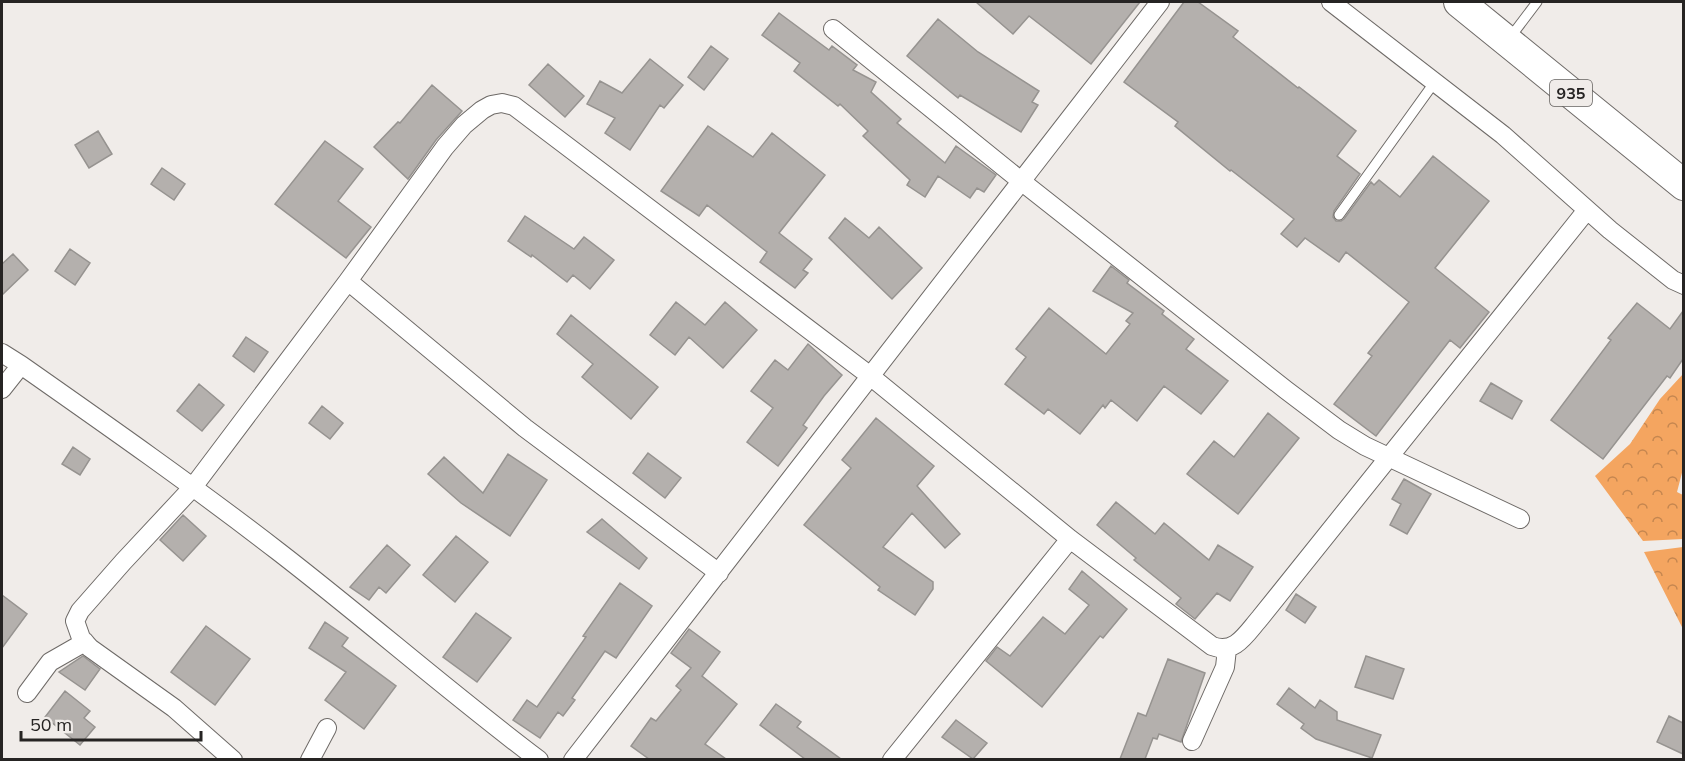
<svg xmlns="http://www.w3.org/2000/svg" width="1685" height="761" viewBox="0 0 1685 761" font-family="Mulish,sans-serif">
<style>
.forest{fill:url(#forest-crowns)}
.building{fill:#b4b0ad;stroke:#969390;stroke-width:1.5}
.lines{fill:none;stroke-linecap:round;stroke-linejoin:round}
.lane-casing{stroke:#6e6a67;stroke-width:11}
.street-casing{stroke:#6e6a67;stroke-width:20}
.primary-casing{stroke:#6e6a67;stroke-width:32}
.lane{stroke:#fff;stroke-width:9}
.street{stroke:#fff;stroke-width:18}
.primary{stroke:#fff;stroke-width:30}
.labels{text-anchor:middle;stroke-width:6;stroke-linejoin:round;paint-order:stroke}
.shield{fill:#f0ece9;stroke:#63605e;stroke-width:1.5}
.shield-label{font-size:16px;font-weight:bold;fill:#262423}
</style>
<defs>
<pattern id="forest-crowns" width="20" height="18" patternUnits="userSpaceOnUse" patternTransform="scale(1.5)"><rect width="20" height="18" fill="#f4a560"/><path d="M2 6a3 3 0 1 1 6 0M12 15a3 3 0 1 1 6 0" fill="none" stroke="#c5864f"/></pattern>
</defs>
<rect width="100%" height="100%" fill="#f0ece9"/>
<path class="forest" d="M1683,374L1684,465L1677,492L1683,495V539L1643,541L1595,476L1630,444L1660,399Z
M1683,547H1684L1683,629L1644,552Z"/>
<path class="building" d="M976,2H1140L1091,64L1029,16L1013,34Z
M1184,2H1198L1238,31L1233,37L1298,88L1299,87L1356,131L1337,156L1360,174L1334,211L1333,217L1336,221H1341L1344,219L1371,182L1374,185L1379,180L1400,197L1433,156L1489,201L1435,268L1489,312L1460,348L1450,340L1376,436L1334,404L1372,356L1368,353L1409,302L1346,252L1339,262L1305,238L1297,247L1281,234L1294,219L1231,170L1230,171L1175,126L1178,122L1124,82Z
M779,13L829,50L832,46L857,65L853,70L876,82L871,92L901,119L897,123L945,163L956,146L996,175L984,192L977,188L970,198L938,176L925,197L907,185L910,180L863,136L868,131L840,104L838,106L794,71L800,63L762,35Z
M938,19L978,52L1039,91L1032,102L1038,105L1021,132L960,95L958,98L907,56Z
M711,46L728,59L704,90L688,77Z
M650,59L683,85L664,108L660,105L630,150L605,133L615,118L587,104L600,81L622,93Z
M548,64L584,96L565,117L529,85Z
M432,85L462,111L436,140L408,179L374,147L398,122L400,123Z
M708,126L753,157L772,133L825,175L779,233L812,259L803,270L808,273L795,288L760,262L767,252L707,205L699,216L661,191Z
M98,131L112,154L89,168L75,145Z
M325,141L363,169L338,201L371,227L346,258L275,204Z
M162,168L185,184L174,200L151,184Z
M525,216L574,249L584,237L614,260L590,289L573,275L567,282L532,255L531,257L508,241Z
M845,218L869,238L879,227L922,268L892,299L829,238Z
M70,249L90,263L75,285L55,271Z
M13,254L28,270L2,295V264Z
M1111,266L1129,280L1127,283L1164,311L1162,314L1194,339L1186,349L1228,381L1201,414L1164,386L1137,421L1111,400L1105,408L1103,405L1080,434L1048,409L1044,414L1005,384L1026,357L1016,349L1049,308L1106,354L1130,324L1126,321L1133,313L1093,291Z
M676,302L705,325L725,302L757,330L723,368L689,337L675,355L650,335Z
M1637,303L1670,329L1683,311V359L1670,378L1667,376L1603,459L1551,420L1611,340L1608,338Z
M571,315L658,387L631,419L582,377L593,364L557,334Z
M246,337L268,352L254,372L233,356Z
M808,344L842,375L824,396L803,425L807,428L778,466L747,442L773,408L751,391L775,360L788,370Z
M1491,383L1522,401L1512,419L1480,401Z
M199,384L224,405L202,431L177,411Z
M322,406L343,423L330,439L309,423Z
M1268,413L1299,438L1238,514L1187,474L1214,441L1234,457Z
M876,418L934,466L917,486L960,534L945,548L912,513L883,547L933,582V589L915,615L878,590L880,587L804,525L851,468L842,460Z
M73,447L90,459L80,475L62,464Z
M648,453L681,478L665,498L633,473Z
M508,454L547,480L510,536L461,503L428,474L444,457L483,493Z
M1404,479L1431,494L1407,534L1390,525L1401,504L1392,499Z
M1116,502L1155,534L1164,523L1209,560L1218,545L1253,567L1230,601L1217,593L1195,619L1176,604L1181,598L1134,560L1136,558L1097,525Z
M183,515L206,536L183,561L160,540Z
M602,519L647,558L639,569L587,532Z
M456,536L488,562L455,602L423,575Z
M387,545L410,565L386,593L379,587L369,600L350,587Z
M1082,571L1127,609L1103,638L1100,636L1042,707L986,661L997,647L1010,656L1043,617L1065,634L1089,605L1069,589Z
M620,583L652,606L616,658L605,651L572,698L575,700L563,716L558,712L540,738L513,720L527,700L537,707L586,637L583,636Z
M1296,594L1316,607L1305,623L1286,610Z
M2,595L27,614L2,648Z
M476,613L511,638L477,682L443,657Z
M325,622L348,638L342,646L396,686L364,729L325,700L346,672L309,648Z
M206,626L250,659L215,705L171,672Z
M689,629L720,652L702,676L737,704L705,744L726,759H649L631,746L651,718L656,721L681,690L676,686L691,668L671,653Z
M83,656L100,669L85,690L59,672Z
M1366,656L1404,669L1393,699L1355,687Z
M1168,659L1205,673L1181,742L1159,734L1157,739L1153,738L1145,759H1120L1138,713L1146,716Z
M1289,688L1315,708L1320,700L1337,712V720L1381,735L1372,758L1316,739L1301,728L1304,724L1277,704Z
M65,691L90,711L84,718L95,727L80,745L45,717Z
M776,704L801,722L797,727L841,759H805L760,725Z
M1669,716L1683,723V754L1657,742Z
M956,720L987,743L973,759L942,737Z"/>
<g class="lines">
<defs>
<path id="lane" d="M1509,39L1537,2
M1339,215L1434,83"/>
<path id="street" d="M1331,2L1503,135L1610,230L1673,280L1684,285
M833,29L1021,181L1286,390L1339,430L1365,446L1520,519
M348,281L525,428L719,573
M2,353L21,365C108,426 195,487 279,552C367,620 450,693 539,760
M2,389L21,365
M27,693L50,662L85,642
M1192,741L1225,667L1227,649
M233,760L174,708L90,648L81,638L75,621L80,611L123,562L193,487L348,281L445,147L464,125L482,110L491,105L502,103L514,106L869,375L1070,539L1212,646C1235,655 1246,634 1260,618L1587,210
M310,760L327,728
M573,760L1160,2
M892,760L1070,539"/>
<path id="primary" d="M1459,2L1684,185"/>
</defs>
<use href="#lane" class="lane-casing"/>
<use href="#street" class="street-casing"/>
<use href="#primary" class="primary-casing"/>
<use href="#lane" class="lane"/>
<use href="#street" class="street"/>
<use href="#primary" class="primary"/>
</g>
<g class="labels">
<rect class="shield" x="1550" y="80" width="42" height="26" rx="4.5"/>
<g class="shield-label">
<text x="1571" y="99">935</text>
</g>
</g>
<rect width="1685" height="761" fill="none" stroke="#262423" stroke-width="6"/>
<path d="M21 731v9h180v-9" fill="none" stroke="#262423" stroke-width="3"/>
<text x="30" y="731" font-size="18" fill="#262423" stroke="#f0ece9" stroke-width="4.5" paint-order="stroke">50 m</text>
</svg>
